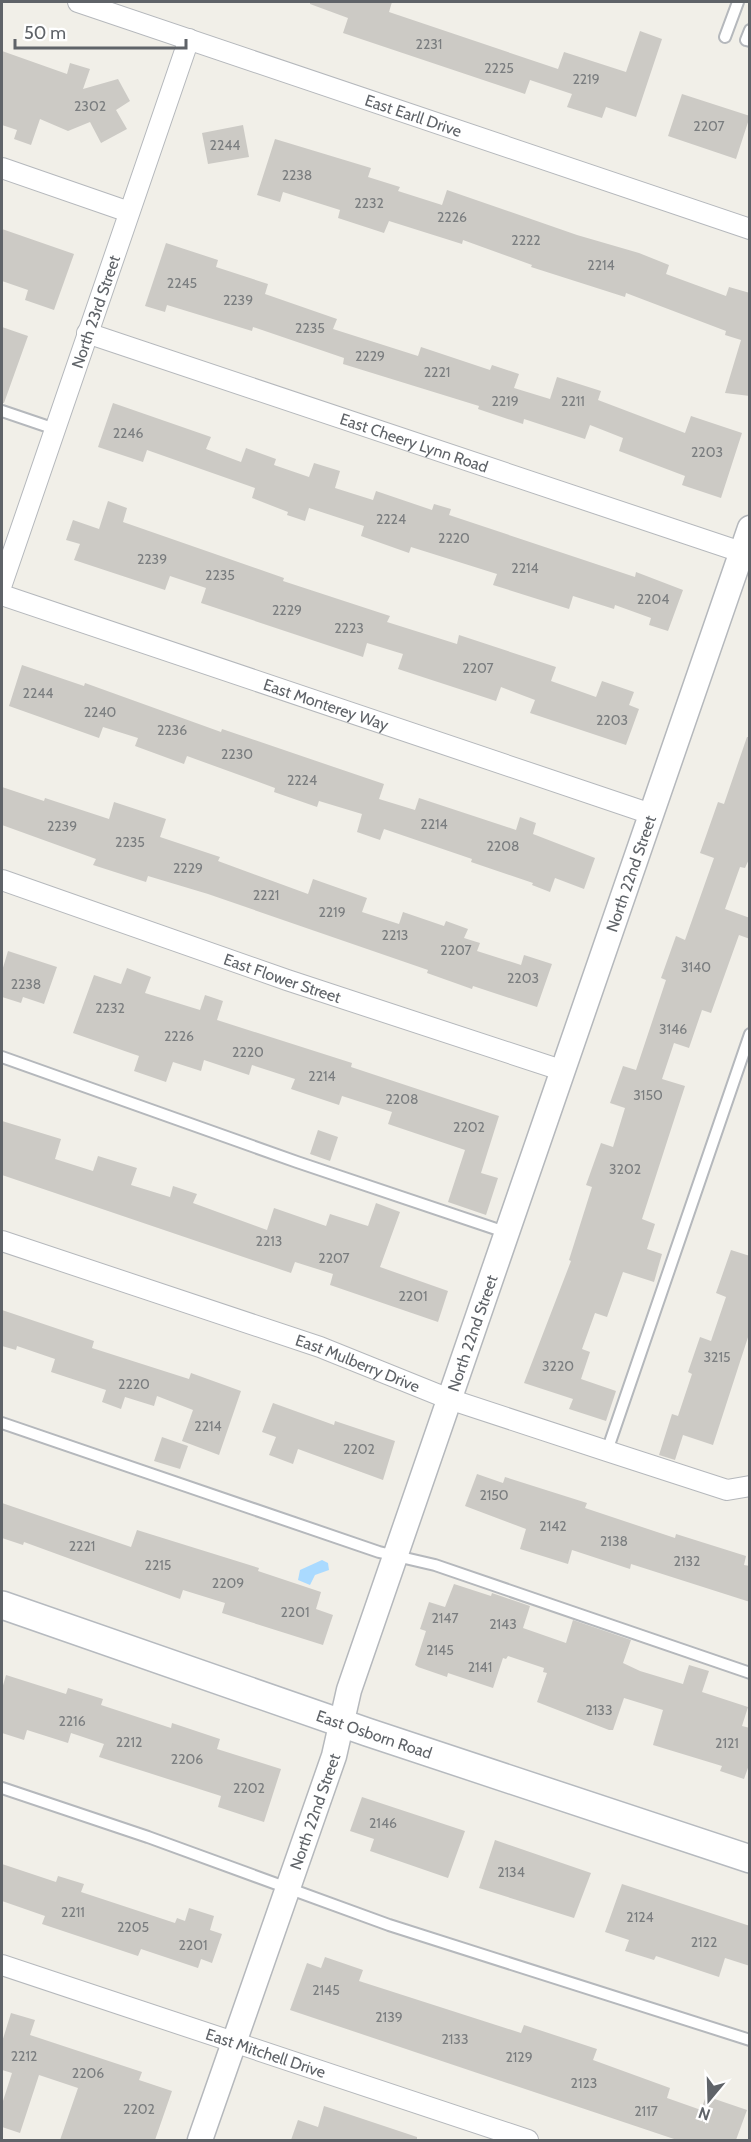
<svg xmlns="http://www.w3.org/2000/svg" width="751" height="2142" viewBox="0 0 751 2142" font-family="Cabin,sans-serif">
<style>
.water{fill:#aadaff}
.building{fill:#cccac5}
.lines{fill:none;stroke-linecap:round;stroke-linejoin:round}
.service-casing{stroke:#b5b8bc;stroke-width:14}
.minor-casing{stroke:#b5b8bc;stroke-width:22}
.tertiary-casing{stroke:#b5b8bc;stroke-width:27}
.secondary-casing{stroke:#b6babf;stroke-width:30}
.service{stroke:#fff;stroke-width:10}
.minor{stroke:#fff;stroke-width:20}
.tertiary{stroke:#fff;stroke-width:24}
.secondary{stroke:#fff;stroke-width:27}
.labels{text-anchor:middle;stroke-width:6;stroke-linejoin:round;paint-order:stroke}
.number-label{font-size:14px;fill:#7a7d7f}
.street-label{font-size:16px;fill:#5f6368;stroke:#fff}
</style>
<rect width="100%" height="100%" fill="#f1efe8"/>
<path class="water" d="M322,1560L328,1563L329,1570L315,1575L310,1585L298,1580L300,1570Z"/>
<path class="building" d="M310,2H392L389,12L558,69L564,52L626,72L640,31L662,39L636,117L606,107L602,118L567,107L572,94L530,80L525,94L343,33L348,18L310,4Z
M2,51L67,74L70,63L90,69L83,89L118,79L130,101L116,110L127,129L101,143L90,122L68,131L40,119L31,145L14,139L17,130L2,125Z
M682,94L750,116L736,159L668,136Z
M243,125L249,157L208,164L202,133Z
M275,139L371,168L368,177L400,187L398,191L442,205L447,190L577,235L639,253L669,265L666,274L726,296L729,287L750,293V396L725,393L741,340L725,335L726,331L626,293L625,297L531,267L532,265L463,240L462,244L389,221L384,233L338,218L340,210L283,192L280,202L257,195Z
M2,229L74,254L54,310L25,300L28,290L2,281Z
M166,243L218,260L216,267L268,284L265,294L337,319L333,329L418,356L421,347L490,370L492,365L519,374L514,388L550,399L557,377L601,391L598,400L685,433L691,416L742,433L721,498L682,485L685,476L619,451L623,438L590,425L585,439L524,419L523,424L478,409L479,406L343,364L344,358L253,327L252,331L167,305L165,312L145,306Z
M2,327L28,336L4,403H2Z
M113,403L211,437L206,449L241,462L246,448L276,459L274,465L309,477L314,463L340,471L335,488L373,500L376,491L432,510L434,504L451,509L449,515L635,577L636,572L683,590L668,631L649,625L651,618L615,605L614,609L573,596L569,609L493,585L497,574L411,547L409,553L361,536L364,526L309,508L305,521L287,515L288,512L252,498L255,488L147,450L143,462L98,447Z
M108,501L127,508L123,522L284,578L283,581L390,616L387,622L457,644L459,635L556,667L551,681L596,697L602,681L634,692L629,705L639,709L626,745L530,713L535,700L501,687L496,701L398,669L403,654L367,643L363,657L201,603L206,588L170,576L165,590L74,560L80,544L66,540L73,520L99,529Z
M22,665L84,686L85,683L221,732L222,729L384,784L379,799L415,810L419,798L516,830L520,817L536,823L533,834L595,858L584,889L555,878L550,892L532,885L533,883L471,862L472,859L384,829L380,840L357,832L362,814L319,801L317,807L274,792L275,788L187,756L184,764L135,746L138,738L103,727L99,738L9,706Z
M747,737H750V857L745,868L740,867L725,909L750,918V939L739,935L711,1013L702,1010L689,1048L674,1043L662,1079L685,1086L642,1219L655,1224L647,1249L662,1254L654,1282L623,1272L607,1317L595,1313L582,1349L590,1352L581,1379L616,1391L606,1421L569,1409L573,1399L524,1383L571,1261L569,1260L592,1187L586,1185L601,1143L613,1147L625,1108L610,1103L623,1066L636,1070L666,980L661,978L676,936L685,940L714,858L700,853L718,802L724,804Z
M2,787L44,801L45,798L109,819L114,802L166,819L160,837L220,857L218,861L308,894L313,879L367,898L362,912L399,924L403,912L444,926L446,921L468,929L464,938L480,943L477,951L521,965L524,955L552,964L537,1007L473,986L472,989L427,973L428,970L208,894L148,876L146,882L93,865L96,859L2,825Z
M8,951L57,967L44,1004L23,997L21,1003L2,997V971Z
M127,968L151,977L145,993L200,1010L205,995L223,1001L217,1020L352,1063L351,1067L499,1116L481,1173L498,1178L486,1215L448,1202L465,1150L388,1124L392,1112L342,1096L339,1105L291,1089L295,1079L252,1065L249,1075L204,1060L201,1071L173,1062L166,1082L134,1071L139,1056L73,1033L94,975L121,984Z
M2,1121L61,1139L55,1159L93,1171L98,1156L137,1168L131,1185L170,1197L173,1186L197,1194L193,1203L267,1230L274,1208L326,1226L330,1214L368,1226L376,1203L400,1212L380,1267L448,1291L438,1322L330,1285L333,1274L295,1262L291,1273L2,1175Z
M318,1130L338,1137L330,1161L310,1154Z
M731,1250L750,1256V1331L713,1445L683,1435L675,1460L659,1455L672,1414L678,1416L692,1374L688,1372L700,1337L711,1341L726,1297L716,1293Z
M2,1310L94,1341L92,1348L189,1379L191,1373L241,1391L219,1455L182,1441L193,1410L157,1396L154,1406L125,1397L121,1409L102,1402L106,1390L51,1372L55,1359L17,1346L16,1350L2,1346Z
M273,1403L334,1425L335,1421L395,1441L383,1480L298,1449L293,1464L269,1455L276,1437L262,1432Z
M162,1437L188,1446L180,1469L154,1461Z
M477,1474L503,1483L505,1477L587,1503L585,1508L675,1538L676,1534L746,1556L744,1565L750,1566V1602L631,1564L630,1569L572,1550L568,1564L520,1549L526,1529L465,1506Z
M2,1503L131,1547L137,1530L259,1568L258,1571L321,1592L316,1609L333,1615L323,1645L222,1613L225,1603L183,1590L180,1599L24,1542L23,1545L2,1538Z
M454,1584L491,1596L492,1593L530,1606L523,1628L566,1643L573,1620L631,1640L623,1663L640,1671L683,1684L689,1665L709,1671L702,1692L748,1707L742,1726L750,1728V1762L744,1779L720,1771L722,1766L653,1745L663,1710L624,1698L613,1730H609L537,1702L547,1673L543,1672L544,1668L508,1656L506,1659L503,1658L493,1688L448,1673L447,1677L418,1667L415,1665L426,1631L420,1629L429,1602L445,1607Z
M6,1675L66,1694L68,1688L103,1699L101,1705L171,1728L172,1723L220,1739L217,1749L281,1769L264,1822L218,1807L221,1796L99,1757L104,1744L71,1733L68,1743L27,1730L24,1740L2,1733V1689Z
M362,1797L465,1831L448,1878L370,1851L374,1839L350,1831Z
M495,1840L591,1873L574,1918L479,1888Z
M2,1864L56,1882L58,1876L84,1884L81,1892L175,1923L177,1918L185,1921L189,1908L214,1916L210,1930L222,1934L212,1963L201,1959L198,1968L141,1949L138,1956L42,1924L45,1916L2,1901Z
M622,1884L750,1926V1966L725,1958L719,1977L656,1956L654,1960L625,1951L629,1940L605,1932Z
M325,1957L363,1970L359,1981L521,2033L524,2025L597,2049L593,2060L670,2088L667,2098L701,2110L706,2096L747,2110L736,2140H677L290,2010L307,1963L321,1968Z
M11,2013L35,2020L30,2035L142,2072L139,2080L172,2091L155,2140H60L78,2088L39,2075L20,2133L2,2127V2104L12,2073L2,2070V2042Z
M324,2106L417,2137V2140H291L298,2120L318,2127Z"/>
<g class="lines">
<defs>
<path id="service" d="M750,30L746,40L750,41
M725,37L738,2
M2,411L55,429
M2,1057L297,1162L508,1233
M2,1423L379,1552L435,1565L750,1673
M607,1451L750,1034
M2,1788L148,1837L389,1925L750,2040"/>
<g id="minor">
<path id="s1" d="M78,2L750,229"/>
<path d="M2,168L129,212"/>
<path id="s2" d="M87,333L741,552"/>
<path id="s3" d="M2,584L189,39"/>
<path id="s4" d="M2,595L651,814"/>
<path id="s5" d="M2,880L287,980L564,1071"/>
<path id="s6" d="M2,1241L320,1347L449,1399L607,1451L727,1490L750,1486"/>
<path id="s7" d="M2,1965L528,2140"/>
</g>
<g id="tertiary">
<path id="s8" d="M200,2140L334,1756L349,1690L750,528"/>
</g>
<g id="secondary">
<path id="s9" d="M2,1605L367,1732L750,1859"/>
</g>
</defs>
<use href="#service" class="service-casing"/>
<use href="#minor" class="minor-casing"/>
<use href="#tertiary" class="tertiary-casing"/>
<use href="#secondary" class="secondary-casing"/>
<use href="#service" class="service"/>
<use href="#minor" class="minor"/>
<use href="#tertiary" class="tertiary"/>
<use href="#secondary" class="secondary"/>
</g>
<g class="labels">
<g class="number-label">
<text x="429" y="49">2231</text>
<text x="499" y="73">2225</text>
<text x="586" y="84">2219</text>
<text x="90" y="111">2302</text>
<text x="709" y="131">2207</text>
<text x="225" y="150">2244</text>
<text x="297" y="180">2238</text>
<text x="369" y="208">2232</text>
<text x="452" y="222">2226</text>
<text x="526" y="245">2222</text>
<text x="601" y="270">2214</text>
<text x="182" y="288">2245</text>
<text x="238" y="305">2239</text>
<text x="310" y="333">2235</text>
<text x="370" y="361">2229</text>
<text x="437" y="377">2221</text>
<text x="505" y="406">2219</text>
<text x="573" y="406">2211</text>
<text x="128" y="438">2246</text>
<text x="707" y="457">2203</text>
<text x="391" y="524">2224</text>
<text x="454" y="543">2220</text>
<text x="152" y="564">2239</text>
<text x="525" y="573">2214</text>
<text x="220" y="580">2235</text>
<text x="653" y="604">2204</text>
<text x="287" y="615">2229</text>
<text x="349" y="633">2223</text>
<text x="478" y="673">2207</text>
<text x="38" y="698">2244</text>
<text x="100" y="717">2240</text>
<text x="612" y="725">2203</text>
<text x="172" y="735">2236</text>
<text x="237" y="759">2230</text>
<text x="302" y="785">2224</text>
<text x="434" y="829">2214</text>
<text x="62" y="831">2239</text>
<text x="130" y="847">2235</text>
<text x="503" y="851">2208</text>
<text x="188" y="873">2229</text>
<text x="266" y="900">2221</text>
<text x="332" y="917">2219</text>
<text x="395" y="940">2213</text>
<text x="456" y="955">2207</text>
<text x="696" y="972">3140</text>
<text x="523" y="983">2203</text>
<text x="26" y="989">2238</text>
<text x="110" y="1013">2232</text>
<text x="673" y="1034">3146</text>
<text x="179" y="1041">2226</text>
<text x="248" y="1057">2220</text>
<text x="322" y="1081">2214</text>
<text x="648" y="1100">3150</text>
<text x="402" y="1104">2208</text>
<text x="469" y="1132">2202</text>
<text x="625" y="1174">3202</text>
<text x="269" y="1246">2213</text>
<text x="334" y="1263">2207</text>
<text x="413" y="1301">2201</text>
<text x="717" y="1362">3215</text>
<text x="558" y="1371">3220</text>
<text x="134" y="1389">2220</text>
<text x="208" y="1431">2214</text>
<text x="359" y="1454">2202</text>
<text x="494" y="1500">2150</text>
<text x="553" y="1531">2142</text>
<text x="614" y="1546">2138</text>
<text x="82" y="1551">2221</text>
<text x="687" y="1566">2132</text>
<text x="158" y="1570">2215</text>
<text x="228" y="1588">2209</text>
<text x="295" y="1617">2201</text>
<text x="445" y="1623">2147</text>
<text x="503" y="1629">2143</text>
<text x="440" y="1655">2145</text>
<text x="480" y="1672">2141</text>
<text x="599" y="1715">2133</text>
<text x="72" y="1726">2216</text>
<text x="129" y="1747">2212</text>
<text x="727" y="1748">2121</text>
<text x="187" y="1764">2206</text>
<text x="249" y="1793">2202</text>
<text x="383" y="1828">2146</text>
<text x="511" y="1877">2134</text>
<text x="73" y="1917">2211</text>
<text x="640" y="1922">2124</text>
<text x="133" y="1932">2205</text>
<text x="704" y="1947">2122</text>
<text x="193" y="1950">2201</text>
<text x="326" y="1995">2145</text>
<text x="389" y="2022">2139</text>
<text x="455" y="2044">2133</text>
<text x="24" y="2061">2212</text>
<text x="519" y="2062">2129</text>
<text x="88" y="2078">2206</text>
<text x="584" y="2088">2123</text>
<text x="139" y="2114">2202</text>
<text x="646" y="2116">2117</text>
</g>
<g class="street-label">
<text dy="6" stroke="none"><textPath href="#s1" startOffset="354">East Earll Drive</textPath></text>
<text dy="6" stroke="none"><textPath href="#s3" startOffset="288">North 23rd Street</textPath></text>
<text dy="6" stroke="none"><textPath href="#s2" startOffset="345">East Cheery Lynn Road</textPath></text>
<text dy="6" stroke="none"><textPath href="#s4" startOffset="342">East Monterey Way</textPath></text>
<text dy="6" stroke="none"><textPath href="#s8" startOffset="1338">North 22nd Street</textPath></text>
<text dy="6" stroke="none"><textPath href="#s5" startOffset="297">East Flower Street</textPath></text>
<text dy="6" stroke="none"><textPath href="#s8" startOffset="852">North 22nd Street</textPath></text>
<text dy="6" stroke="none"><textPath href="#s6" startOffset="376">East Mulberry Drive</textPath></text>
<text dy="6" stroke="none"><textPath href="#s9" startOffset="394">East Osborn Road</textPath></text>
<text dy="6" stroke="none"><textPath href="#s8" startOffset="348">North 22nd Street</textPath></text>
<text dy="6" stroke="none"><textPath href="#s7" startOffset="278">East Mitchell Drive</textPath></text>
</g>
</g>
<rect width="751" height="2142" fill="none" stroke="#5f6368" stroke-width="6"/>
<g transform="translate(709 2100) rotate(199)" stroke="#ffffff" stroke-width="4.5" paint-order="stroke">
<path d="M0-4.5L10 22L0 15L-10 22Z" fill="#5f6368"/>
<text y="-9" font-size="16" font-weight="bold" text-anchor="middle" fill="#5f6368">N</text>
</g>
<path d="M15 39v9h171v-9" fill="none" stroke="#5f6368" stroke-width="3"/>
<text x="24" y="39" font-size="18" fill="#5f6368" stroke="#ffffff" stroke-width="4.5" paint-order="stroke">50 m</text>
</svg>
